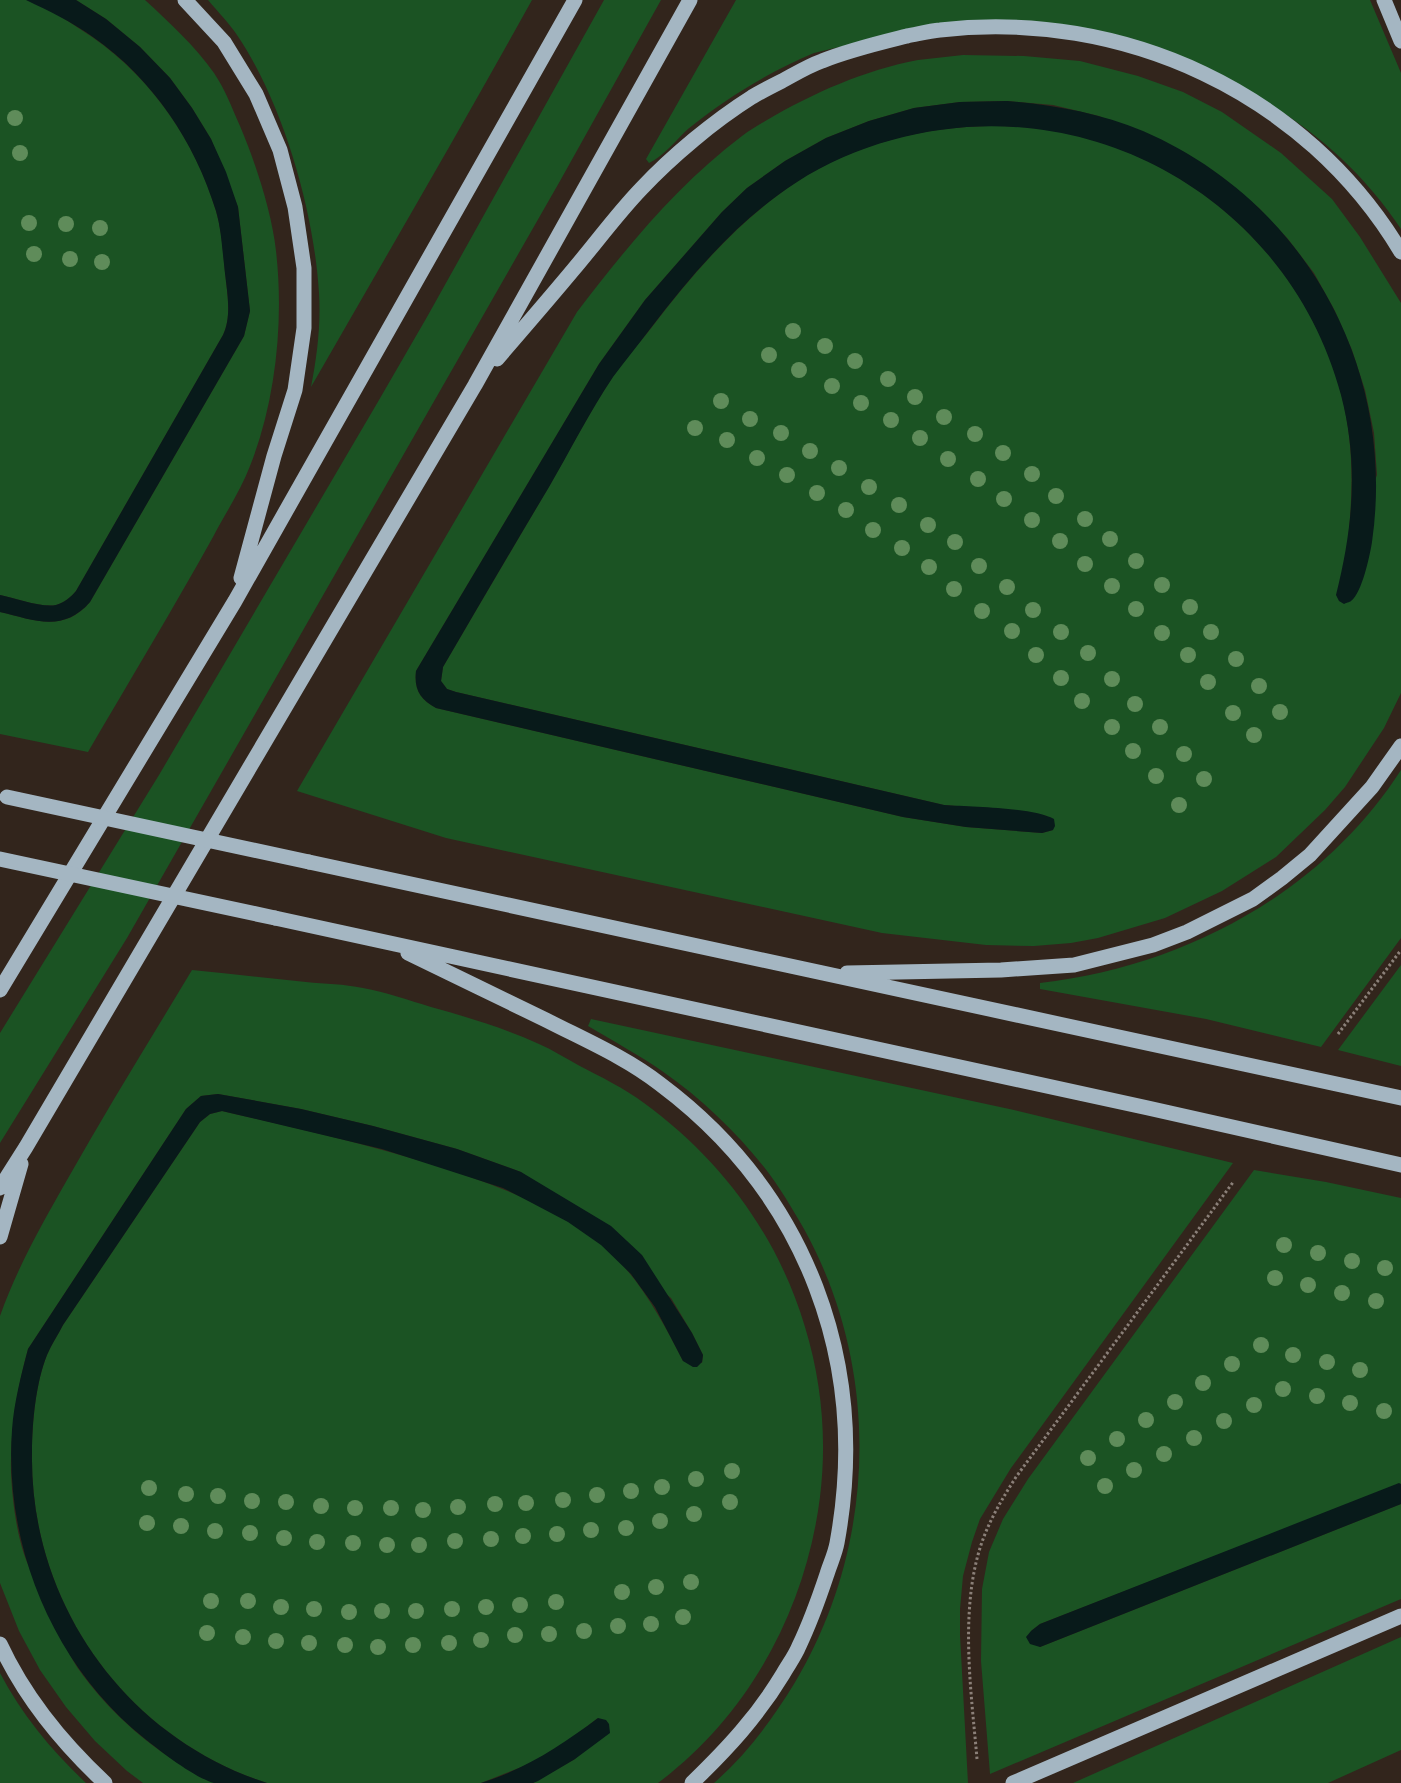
<svg xmlns="http://www.w3.org/2000/svg" width="1401" height="1783" viewBox="0 0 1401 1783" font-family="'Alegreya Sans',sans-serif">
<style>
.green{fill:#1b5323;fill-rule:evenodd}
.water{fill:#081a1a}
.lines{fill:none;stroke-linecap:round;stroke-linejoin:round}
.path{stroke:#8b8079;stroke-width:3;stroke-dasharray:2.5 2.5;stroke-linecap:butt}
.motorway{stroke:#a4b6c2;stroke-width:15}
.motorway-bridge{stroke:#a4b6c2;stroke-width:15}
.tree{fill:#5f8c5a}
</style>
<rect width="100%" height="100%" fill="#32251c"/>
<path class="green" d="M0,0C8,0 19,0 27,0C43,4 66,20 80,29C146,70 194,137 216,211C222,231 223,252 225,272C227,293 232,316 223,335L76,591C71,597 64,603 56,605C42,608 15,598 0,595Z
M76,0H145C169,22 195,46 214,73C225,89 232,108 240,126C255,161 272,213 276,251C284,320 276,401 250,466C241,490 225,514 213,537C173,609 130,680 88,752L0,734V612C34,620 64,633 90,602L244,336L250,311L238,207L211,139L192,108L170,78L140,47L106,19Z
M208,0H532C460,130 385,258 311,387C317,356 321,325 319,293C314,211 283,103 237,35C229,23 218,12 208,0Z
M604,0H661L560,181L127,938L0,1143V1033L159,775L379,400L427,317Z
M736,0H1370L1401,73V229C1275,40 1023,0 814,53C769,72 726,98 688,129C676,140 664,156 649,163L646,159Z
M963,55L1024,56L1080,61L1138,76L1183,92L1222,112L1281,153L1332,199L1360,237L1401,303V693L1384,728L1345,787L1325,810L1276,857L1222,891L1165,918L1098,938L1071,943L1034,946L986,945L882,933L446,838L297,791L577,312C626,248 677,185 742,136C750,130 759,125 767,120C813,93 865,70 918,60C933,58 948,57 963,55ZM1007,101L1053,105L1099,116L1184,152L1223,178L1259,208L1288,239L1314,273L1335,311L1352,350L1365,390L1374,433L1377,475L1346,556C1353,502 1355,449 1342,397C1302,238 1152,122 988,126C921,127 852,145 795,183C738,221 694,272 652,327C639,344 624,360 612,378C589,413 570,450 550,485C514,546 478,607 443,667L441,681L447,689L456,692L944,805L1010,810L1047,816L1053,830L1042,833L966,827L903,817L436,708C420,699 414,690 416,671L599,364L645,300L722,212L747,188L785,161L826,138L869,121L914,108L960,102Z
M1401,770V938L1321,1047L1206,1019L1040,989V983C1183,967 1322,893 1401,770Z
M1401,965V1066L1338,1050Z
M192,970C230,974 268,978 306,982C325,984 344,984 363,988C386,992 408,1000 431,1007C467,1017 504,1028 539,1044C553,1050 565,1058 578,1065C601,1077 624,1088 644,1103C721,1159 778,1236 805,1327C822,1382 827,1440 820,1497C806,1609 749,1715 658,1783H533L575,1759L598,1718L565,1743L529,1764L481,1783H267C124,1737 29,1601 32,1452C32,1422 36,1382 47,1355C51,1345 58,1335 63,1325L200,1122L210,1114L222,1111C292,1127 362,1143 431,1164C489,1182 552,1205 601,1244C638,1275 661,1318 683,1361L702,1363L703,1355L692,1333L671,1298L521,1172L457,1149L373,1126L301,1109L218,1094L201,1096L186,1109L28,1349C17,1389 10,1430 11,1472C12,1497 16,1530 24,1554C30,1572 40,1589 48,1605C57,1625 66,1650 77,1667C111,1716 161,1758 215,1783H143L127,1771L95,1741L66,1707L40,1670L19,1631L0,1583V1316C17,1268 42,1224 67,1180C107,1109 150,1040 192,970Z
M591,1019L1014,1110L1233,1163L1011,1468L980,1519L972,1542L963,1576L960,1609V1635L968,1783H714C746,1755 772,1720 794,1684C877,1546 882,1370 804,1229C792,1208 779,1186 764,1167C735,1131 701,1098 662,1071C639,1055 613,1041 588,1026Z
M1254,1170L1326,1182L1401,1198V1484L1040,1624L1031,1631L1040,1647L1401,1504V1599L990,1774L981,1661L982,1589L989,1552L1003,1519L1028,1479Z
M1401,1637V1750L1328,1783H1073Z
M0,1673C22,1715 52,1751 86,1783H0Z"/>
<path class="water" d="M26,0H76L106,19L140,47L170,78L192,108L211,139L226,172L238,207L250,311L244,336L90,602C63,633 34,620 0,612V595C15,598 42,608 56,605C64,603 71,597 76,591L223,335C233,314 226,287 224,264C222,247 221,228 216,211C195,142 152,78 93,37C72,22 49,11 26,0Z
M1007,101C1054,105 1099,113 1143,131C1305,201 1397,368 1372,542C1370,555 1362,593 1351,601C1350,602 1345,603 1344,604L1339,601L1336,595C1353,527 1359,464 1341,395C1289,199 1087,85 892,140C859,149 826,163 797,182C738,220 692,274 650,329C638,345 625,361 613,377C590,411 570,451 549,487C513,547 478,607 443,667L441,681L447,689L456,692L944,805C971,807 1032,807 1054,819L1055,826L1053,830L1042,833L966,827L903,817L436,708C420,699 414,690 416,671L599,364L645,300L722,212L747,188L785,161L826,138L869,121L914,108L960,102Z
M218,1094L301,1109L373,1126L457,1149L521,1172L611,1226L642,1255L692,1333L703,1355L702,1362L697,1367H693L683,1361L655,1307L631,1274L601,1245L568,1222L532,1203L503,1188L382,1149L222,1111L210,1114L200,1122L63,1325C58,1335 51,1345 47,1355C36,1382 32,1422 32,1452C29,1601 124,1737 267,1783C254,1783 225,1783 214,1783C195,1778 160,1751 144,1738C53,1665 4,1546 12,1430C14,1402 21,1376 28,1349L186,1109L201,1096Z
M1399,1483L1401,1484V1504L1040,1647L1030,1644L1026,1637L1031,1631L1040,1624Z
M598,1718L606,1720L609,1724L610,1733L575,1759L538,1781L533,1783H481C524,1770 562,1745 598,1718Z"/>
<g class="lines">
<path class="path" d="M1338,1034L1401,950
M977,1759C971,1689 958,1601 985,1534C993,1514 1004,1496 1016,1477L1234,1181"/>
<path class="motorway" d="M185,0L224,42L256,94L280,150L295,207L304,268V328L295,390L274,456L241,578
M1384,0L1401,41
M497,359C522,330 548,300 573,270C596,243 617,214 641,189C672,156 714,121 752,97C762,91 772,86 782,81C795,74 808,66 822,61C849,50 879,43 907,36C918,34 929,31 940,30C1123,9 1306,93 1401,252
M309,862L1401,1098
M275,918L1148,1108L1401,1165
M408,953C454,975 500,998 546,1020C585,1040 625,1057 660,1084C807,1194 870,1363 837,1543C835,1554 830,1564 827,1574C819,1598 810,1623 799,1646C795,1656 788,1665 783,1674C757,1717 728,1748 692,1783
M847,973L1001,970L1074,965L1153,945L1187,932L1253,899L1282,878L1310,855L1372,787L1401,746
M0,990L235,601L575,0
M0,1188L26,1147L475,385L690,0
M0,1237L21,1164
M0,1644C25,1698 62,1743 105,1783
M1013,1783L1401,1616"/>
<path class="motorway-bridge" d="M7,797L309,862
M0,859L275,918"/>
</g>
<g class="tree">
<circle cx="15" cy="118" r="8"/>
<circle cx="20" cy="153" r="8"/>
<circle cx="29" cy="223" r="8"/>
<circle cx="66" cy="224" r="8"/>
<circle cx="100" cy="228" r="8"/>
<circle cx="34" cy="254" r="8"/>
<circle cx="70" cy="259" r="8"/>
<circle cx="102" cy="262" r="8"/>
<circle cx="793" cy="331" r="8"/>
<circle cx="825" cy="346" r="8"/>
<circle cx="769" cy="355" r="8"/>
<circle cx="855" cy="361" r="8"/>
<circle cx="799" cy="370" r="8"/>
<circle cx="888" cy="379" r="8"/>
<circle cx="832" cy="386" r="8"/>
<circle cx="915" cy="397" r="8"/>
<circle cx="721" cy="401" r="8"/>
<circle cx="861" cy="403" r="8"/>
<circle cx="944" cy="417" r="8"/>
<circle cx="750" cy="419" r="8"/>
<circle cx="891" cy="420" r="8"/>
<circle cx="695" cy="428" r="8"/>
<circle cx="781" cy="433" r="8"/>
<circle cx="975" cy="434" r="8"/>
<circle cx="920" cy="438" r="8"/>
<circle cx="727" cy="440" r="8"/>
<circle cx="810" cy="451" r="8"/>
<circle cx="1003" cy="453" r="8"/>
<circle cx="757" cy="458" r="8"/>
<circle cx="948" cy="459" r="8"/>
<circle cx="839" cy="468" r="8"/>
<circle cx="1032" cy="474" r="8"/>
<circle cx="787" cy="475" r="8"/>
<circle cx="978" cy="479" r="8"/>
<circle cx="869" cy="487" r="8"/>
<circle cx="817" cy="493" r="8"/>
<circle cx="1056" cy="496" r="8"/>
<circle cx="1004" cy="499" r="8"/>
<circle cx="899" cy="505" r="8"/>
<circle cx="846" cy="510" r="8"/>
<circle cx="1085" cy="519" r="8"/>
<circle cx="1032" cy="520" r="8"/>
<circle cx="928" cy="525" r="8"/>
<circle cx="873" cy="530" r="8"/>
<circle cx="1110" cy="539" r="8"/>
<circle cx="1060" cy="541" r="8"/>
<circle cx="955" cy="542" r="8"/>
<circle cx="902" cy="548" r="8"/>
<circle cx="1136" cy="561" r="8"/>
<circle cx="1085" cy="564" r="8"/>
<circle cx="979" cy="566" r="8"/>
<circle cx="929" cy="567" r="8"/>
<circle cx="1162" cy="585" r="8"/>
<circle cx="1112" cy="586" r="8"/>
<circle cx="1007" cy="587" r="8"/>
<circle cx="954" cy="589" r="8"/>
<circle cx="1190" cy="607" r="8"/>
<circle cx="1136" cy="609" r="8"/>
<circle cx="1033" cy="610" r="8"/>
<circle cx="982" cy="611" r="8"/>
<circle cx="1012" cy="631" r="8"/>
<circle cx="1061" cy="632" r="8"/>
<circle cx="1211" cy="632" r="8"/>
<circle cx="1162" cy="633" r="8"/>
<circle cx="1088" cy="653" r="8"/>
<circle cx="1036" cy="655" r="8"/>
<circle cx="1188" cy="655" r="8"/>
<circle cx="1236" cy="659" r="8"/>
<circle cx="1061" cy="678" r="8"/>
<circle cx="1112" cy="679" r="8"/>
<circle cx="1208" cy="682" r="8"/>
<circle cx="1259" cy="686" r="8"/>
<circle cx="1082" cy="701" r="8"/>
<circle cx="1135" cy="704" r="8"/>
<circle cx="1280" cy="712" r="8"/>
<circle cx="1233" cy="713" r="8"/>
<circle cx="1112" cy="727" r="8"/>
<circle cx="1160" cy="727" r="8"/>
<circle cx="1254" cy="735" r="8"/>
<circle cx="1133" cy="751" r="8"/>
<circle cx="1184" cy="754" r="8"/>
<circle cx="1156" cy="776" r="8"/>
<circle cx="1204" cy="779" r="8"/>
<circle cx="1179" cy="805" r="8"/>
<circle cx="1284" cy="1245" r="8"/>
<circle cx="1318" cy="1253" r="8"/>
<circle cx="1352" cy="1261" r="8"/>
<circle cx="1385" cy="1268" r="8"/>
<circle cx="1275" cy="1278" r="8"/>
<circle cx="1308" cy="1285" r="8"/>
<circle cx="1342" cy="1293" r="8"/>
<circle cx="1376" cy="1301" r="8"/>
<circle cx="1261" cy="1345" r="8"/>
<circle cx="1293" cy="1355" r="8"/>
<circle cx="1327" cy="1362" r="8"/>
<circle cx="1232" cy="1364" r="8"/>
<circle cx="1360" cy="1370" r="8"/>
<circle cx="1203" cy="1383" r="8"/>
<circle cx="1283" cy="1389" r="8"/>
<circle cx="1317" cy="1396" r="8"/>
<circle cx="1175" cy="1402" r="8"/>
<circle cx="1350" cy="1403" r="8"/>
<circle cx="1254" cy="1405" r="8"/>
<circle cx="1384" cy="1411" r="8"/>
<circle cx="1146" cy="1420" r="8"/>
<circle cx="1224" cy="1421" r="8"/>
<circle cx="1194" cy="1438" r="8"/>
<circle cx="1117" cy="1439" r="8"/>
<circle cx="1164" cy="1454" r="8"/>
<circle cx="1088" cy="1458" r="8"/>
<circle cx="1134" cy="1470" r="8"/>
<circle cx="732" cy="1471" r="8"/>
<circle cx="696" cy="1479" r="8"/>
<circle cx="1105" cy="1486" r="8"/>
<circle cx="662" cy="1487" r="8"/>
<circle cx="149" cy="1488" r="8"/>
<circle cx="631" cy="1491" r="8"/>
<circle cx="186" cy="1494" r="8"/>
<circle cx="597" cy="1495" r="8"/>
<circle cx="218" cy="1496" r="8"/>
<circle cx="563" cy="1500" r="8"/>
<circle cx="252" cy="1501" r="8"/>
<circle cx="286" cy="1502" r="8"/>
<circle cx="730" cy="1502" r="8"/>
<circle cx="526" cy="1503" r="8"/>
<circle cx="495" cy="1504" r="8"/>
<circle cx="321" cy="1506" r="8"/>
<circle cx="458" cy="1507" r="8"/>
<circle cx="355" cy="1508" r="8"/>
<circle cx="391" cy="1508" r="8"/>
<circle cx="423" cy="1510" r="8"/>
<circle cx="694" cy="1514" r="8"/>
<circle cx="660" cy="1521" r="8"/>
<circle cx="147" cy="1523" r="8"/>
<circle cx="181" cy="1526" r="8"/>
<circle cx="626" cy="1528" r="8"/>
<circle cx="591" cy="1530" r="8"/>
<circle cx="215" cy="1531" r="8"/>
<circle cx="250" cy="1533" r="8"/>
<circle cx="557" cy="1534" r="8"/>
<circle cx="523" cy="1536" r="8"/>
<circle cx="284" cy="1538" r="8"/>
<circle cx="491" cy="1539" r="8"/>
<circle cx="455" cy="1541" r="8"/>
<circle cx="317" cy="1542" r="8"/>
<circle cx="353" cy="1543" r="8"/>
<circle cx="387" cy="1545" r="8"/>
<circle cx="419" cy="1545" r="8"/>
<circle cx="691" cy="1582" r="8"/>
<circle cx="656" cy="1587" r="8"/>
<circle cx="622" cy="1592" r="8"/>
<circle cx="211" cy="1601" r="8"/>
<circle cx="248" cy="1601" r="8"/>
<circle cx="556" cy="1602" r="8"/>
<circle cx="520" cy="1605" r="8"/>
<circle cx="281" cy="1607" r="8"/>
<circle cx="486" cy="1607" r="8"/>
<circle cx="314" cy="1609" r="8"/>
<circle cx="452" cy="1609" r="8"/>
<circle cx="382" cy="1611" r="8"/>
<circle cx="416" cy="1611" r="8"/>
<circle cx="349" cy="1612" r="8"/>
<circle cx="683" cy="1617" r="8"/>
<circle cx="651" cy="1624" r="8"/>
<circle cx="618" cy="1626" r="8"/>
<circle cx="584" cy="1631" r="8"/>
<circle cx="207" cy="1633" r="8"/>
<circle cx="549" cy="1634" r="8"/>
<circle cx="515" cy="1635" r="8"/>
<circle cx="243" cy="1637" r="8"/>
<circle cx="481" cy="1640" r="8"/>
<circle cx="276" cy="1641" r="8"/>
<circle cx="309" cy="1643" r="8"/>
<circle cx="449" cy="1643" r="8"/>
<circle cx="345" cy="1645" r="8"/>
<circle cx="413" cy="1645" r="8"/>
<circle cx="378" cy="1647" r="8"/>
</g>
</svg>
